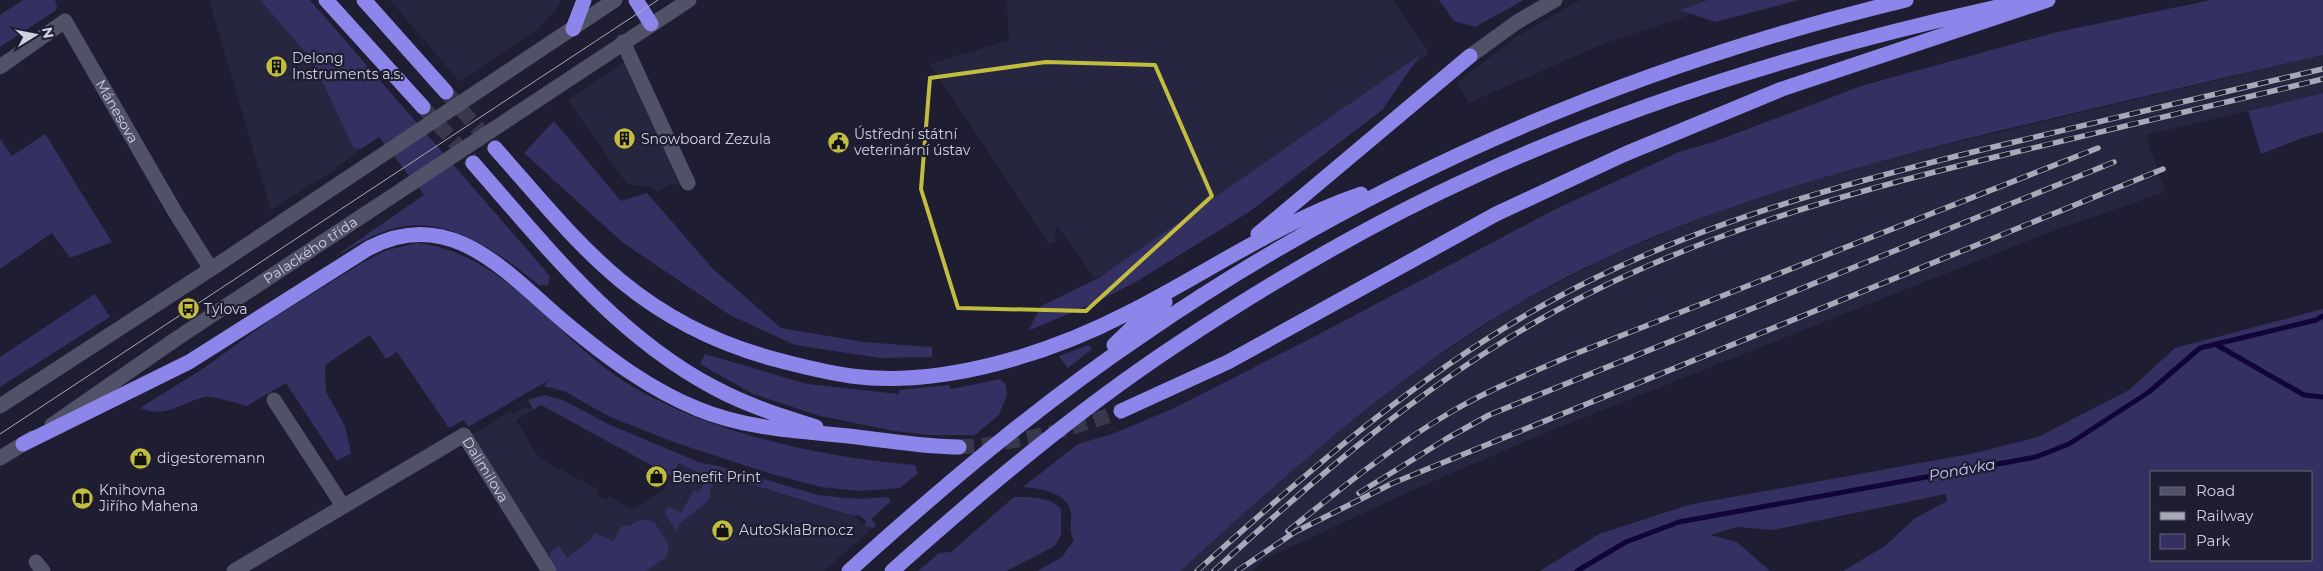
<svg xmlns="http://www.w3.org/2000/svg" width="2323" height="571" viewBox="0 0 2323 571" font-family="Montserrat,sans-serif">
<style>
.built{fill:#272640}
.green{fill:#343061;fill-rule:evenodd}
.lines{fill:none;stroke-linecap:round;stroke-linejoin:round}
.stream{stroke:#110537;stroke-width:5}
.highway-tunnel{stroke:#39384b;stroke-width:15;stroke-dasharray:15 8;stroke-linecap:butt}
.minor{stroke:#515168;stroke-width:15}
.highway{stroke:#8c86ea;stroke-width:15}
.tram{stroke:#a8a9b7;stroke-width:1}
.rail-casing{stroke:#a8a9b7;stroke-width:5.5}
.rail{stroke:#1e1d31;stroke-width:4;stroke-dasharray:11;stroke-linecap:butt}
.marked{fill:none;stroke:#c2bd3f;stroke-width:4;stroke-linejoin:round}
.labels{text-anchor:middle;stroke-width:4.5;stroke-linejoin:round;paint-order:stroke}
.poi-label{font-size:14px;fill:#d1d2df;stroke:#1e1d31;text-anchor:start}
.street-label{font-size:14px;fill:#d1d2df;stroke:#1e1d31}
.water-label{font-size:15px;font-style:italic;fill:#c9c9fd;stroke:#1e1d31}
</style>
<rect width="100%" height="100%" fill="#1e1d31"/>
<path class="built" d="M209,0H260L312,60L353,147L361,149L331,172L271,210Z
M390,0H561L556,10L539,28L460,82Z
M1007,0H1393L1429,53L1335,129L1241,192L1095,279L1058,226L1056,228L1055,242L1049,244L930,64L1009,40Z
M1580,0H1719L1720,5L1605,43L1469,103L1457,83L1516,37Z
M2323,55V93L2146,135L2165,192L2050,232L1545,433L1424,485L1265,559L1252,571H1180L1315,450L1411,374L1512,307L1616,253L1730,206L1853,167Z
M625,62L681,185L672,184L657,192L651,187L627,184L568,100Z
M524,407L533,410L516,420L539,458L599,490L596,495L607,500L609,496L632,509L663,491L679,463L854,516L864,525L873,528L824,571H556L473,434L510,411L513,414Z"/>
<path class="green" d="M23,0H55L57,7L55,11L0,47V15Z
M260,0H310L544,269L550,277L548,285H539C497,252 448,213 392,229C372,234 352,248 334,257L424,195L379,137L361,149L353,147L312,60Z
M1439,0H1524L1475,27L1454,21Z
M1708,0H1799L1715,22L1680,10Z
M2211,0H2323V55C2211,81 2098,107 1986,134C1821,175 1658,220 1511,308C1389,381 1285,476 1180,571H1037L1062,557L1074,540C1068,531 1072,523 1071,513C1068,493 1041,488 1023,487L1078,444L1112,434L1172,409L1304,342L1554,210L1679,152L1713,142L1861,86L2057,32Z
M1420,55L1382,110L1249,212L1139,280L1099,301L1028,331L1041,306L1097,279Z
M2323,93V132L2305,137L2261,154L2248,111Z
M554,121L621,201L647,193L713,269L781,328L863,342L932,347V357L880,358L795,345L730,315L622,242L524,153Z
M45,134L112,242L70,258L52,233L0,269V139L12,156Z
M417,243C502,253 550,330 616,376C696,431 820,457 915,465L918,473L900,488L859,491L821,487L775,475L676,443L610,417L564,391L544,386L549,380L468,427L464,420L449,428L397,352L386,359L370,335L325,365L326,392L345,426L351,453L337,461L286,383L247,406C237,404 213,395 204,397C180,403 168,419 140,408L204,368L270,320L362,263L387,250Z
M95,294L110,317L0,387V357Z
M2323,309V571H1843L1885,546L1914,519L1947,501L1946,494L1773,530L1737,527L1710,535L1737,542L1770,571H1540L1599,534L1688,505L1975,453L2038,437L2129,390L2175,348ZM2152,472H2312V560H2152Z
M1089,345L1092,349L1068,368L1059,356Z
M705,354L807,384L899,394V390L949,385L951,389L1000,379L1006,385L1007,395L999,415L975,435H930L894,431L820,416L753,394L700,364Z
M545,395L565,401L608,424L701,463L719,466L818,495L859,499L888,497L891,501L871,519L876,525L873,528L864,525L867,522L859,515L854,516L743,482L717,481L711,487L709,500L680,523L676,531L665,513L668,506L681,513L694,490L698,492L708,477L679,463L671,476L541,405L533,410L528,400Z
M1027,497C1039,498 1053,499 1061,509V535L1055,546L1006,571H918L939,553L951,552L1014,497Z
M643,519L654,522L669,545L666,557L646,571H556L551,562L550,553L559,546L567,558L592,539L595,533L613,541L622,526H628Z"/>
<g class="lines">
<path class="stream" d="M2215,344L2304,395L2323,397
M1577,571L1626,542L1679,522L2036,457L2069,444L2149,392L2200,348L2316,320L2323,316"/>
<path class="highway-tunnel" d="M446,92L495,148
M423,107L473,163
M959,447C1015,444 1069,430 1121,411"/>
<g class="minor">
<path d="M623,42L688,183"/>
<path d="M1470,56L1517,22L1555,0"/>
<path id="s1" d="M0,67L65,21L175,212L211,269"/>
<path d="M274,400L343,506"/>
<path d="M0,406L211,269L615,0"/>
<path id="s2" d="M52,425L176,339L689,0"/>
<path d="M0,458L33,438"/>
<path d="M36,562L43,571"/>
<path id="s3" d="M234,571L464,435L549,571"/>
</g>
<path class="highway" d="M326,0L423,107
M364,0L446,92
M636,0L651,24
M573,29L584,0
M495,148C535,193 574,242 621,281C666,318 718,344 774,359C800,366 825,372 851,376C941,388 1049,354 1128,313C1205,274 1279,222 1361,194
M473,163C545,245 615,335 713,387C746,405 781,416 816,427
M1258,234L1470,56
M1114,345L1139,321L1165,302
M1121,411L1228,362L1496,214L1625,154L1782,89L2048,0
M23,444L189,362L369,248C453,204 509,276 568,325C608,358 649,389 698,409C749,430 803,431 857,437C892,441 924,447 959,447
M849,571C942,487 1040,404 1144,334C1377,174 1632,66 1906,0
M892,571C982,491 1075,412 1176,345C1271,282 1371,223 1475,176C1651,95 1840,40 2030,0"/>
<path class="tram" d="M0,434L658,0"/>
<defs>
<path id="rail" d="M1359,493L1446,439L1489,415L2114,162
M1288,531C1340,489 1393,446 1451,412C1490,389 1531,373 1572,355L2098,148
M1197,571C1307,472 1417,375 1547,303C1684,227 1834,186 1985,149C2098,122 2210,95 2323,69
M1214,571C1317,476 1424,384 1548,315C1686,238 1838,195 1991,158C2101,131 2212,106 2323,79
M1237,571L1295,532L1393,483L2163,169"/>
</defs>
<use href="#rail" class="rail-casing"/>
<use href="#rail" class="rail"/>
</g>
<path class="marked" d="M1046,62L1155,65L1212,196L1086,311L958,308L921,189L930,78Z"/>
<defs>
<symbol id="building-disc" viewBox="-11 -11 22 22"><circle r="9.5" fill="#c2bd3f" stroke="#1e1d31"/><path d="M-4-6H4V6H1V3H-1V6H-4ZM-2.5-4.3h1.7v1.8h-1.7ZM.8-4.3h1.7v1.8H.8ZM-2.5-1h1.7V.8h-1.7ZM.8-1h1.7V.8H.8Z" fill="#111"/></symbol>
<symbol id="civic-disc" viewBox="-11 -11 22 22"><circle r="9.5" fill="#c2bd3f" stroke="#1e1d31"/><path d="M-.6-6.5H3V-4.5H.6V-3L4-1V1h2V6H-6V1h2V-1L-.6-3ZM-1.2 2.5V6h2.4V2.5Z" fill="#111"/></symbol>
<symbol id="bus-disc" viewBox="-11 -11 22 22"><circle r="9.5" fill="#c2bd3f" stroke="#1e1d31"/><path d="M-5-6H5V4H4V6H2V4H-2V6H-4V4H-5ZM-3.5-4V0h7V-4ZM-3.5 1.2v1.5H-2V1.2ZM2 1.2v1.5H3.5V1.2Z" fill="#111"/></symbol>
<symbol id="shop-disc" viewBox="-11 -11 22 22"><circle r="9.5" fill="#c2bd3f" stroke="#1e1d31"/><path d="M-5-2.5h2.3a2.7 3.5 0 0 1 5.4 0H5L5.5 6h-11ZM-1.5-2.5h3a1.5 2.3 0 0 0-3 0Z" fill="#111"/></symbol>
<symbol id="library-disc" viewBox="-11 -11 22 22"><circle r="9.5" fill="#c2bd3f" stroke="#1e1d31"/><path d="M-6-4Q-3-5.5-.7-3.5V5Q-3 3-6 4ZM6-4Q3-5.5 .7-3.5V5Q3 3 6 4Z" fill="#111"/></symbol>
</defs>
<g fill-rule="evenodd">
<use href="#building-disc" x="264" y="54" width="25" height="25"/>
<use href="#building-disc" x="612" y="126" width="25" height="25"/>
<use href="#civic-disc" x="826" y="130" width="25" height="25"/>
<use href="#bus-disc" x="176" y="296" width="25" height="25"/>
<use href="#shop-disc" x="128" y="446" width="25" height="25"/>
<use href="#shop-disc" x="644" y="464" width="25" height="25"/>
<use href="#library-disc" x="70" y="486" width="25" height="25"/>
<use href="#shop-disc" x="710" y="518" width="25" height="25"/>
</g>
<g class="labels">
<g class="poi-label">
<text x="292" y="63">Delong<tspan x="292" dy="16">Instruments a.s.</tspan></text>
<text x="854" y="139">Ústřední státní<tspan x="854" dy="16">veterinární ústav</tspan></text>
<text x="641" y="144">Snowboard Zezula</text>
<text x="204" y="314">Tylova</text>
<text x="157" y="463">digestoremann</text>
<text x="672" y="482">Benefit Print</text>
<text x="99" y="495">Knihovna<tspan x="99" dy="16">Jiřího Mahena</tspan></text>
<text x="739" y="535">AutoSklaBrno.cz</text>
</g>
<g class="street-label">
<text dy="5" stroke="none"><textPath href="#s1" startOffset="184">Mánesova</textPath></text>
<text dy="5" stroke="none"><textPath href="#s2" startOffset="312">Palackého třída</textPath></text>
<text dy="5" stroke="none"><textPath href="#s3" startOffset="308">Dalimilova</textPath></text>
</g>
<g class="water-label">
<text transform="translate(1962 470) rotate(-10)" y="5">Ponávka</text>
</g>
</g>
<rect x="2150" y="471" width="162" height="90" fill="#1e1d31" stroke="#666577"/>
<rect x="2160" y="487" width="25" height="8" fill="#515168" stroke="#666577"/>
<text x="2196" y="496" font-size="15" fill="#d1d2df">Road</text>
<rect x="2160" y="512" width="25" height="8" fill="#a8a9b7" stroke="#666577"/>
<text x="2196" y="521" font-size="15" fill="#d1d2df">Railway</text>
<rect x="2160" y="534" width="25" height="15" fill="#343061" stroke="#666577"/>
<text x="2196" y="546" font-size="15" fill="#d1d2df">Park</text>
<g transform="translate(35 35) rotate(80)" stroke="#1e1d31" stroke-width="4" paint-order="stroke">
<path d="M0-4L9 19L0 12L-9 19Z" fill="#d1d2df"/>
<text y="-8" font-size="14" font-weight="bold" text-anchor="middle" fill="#d1d2df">N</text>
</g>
</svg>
